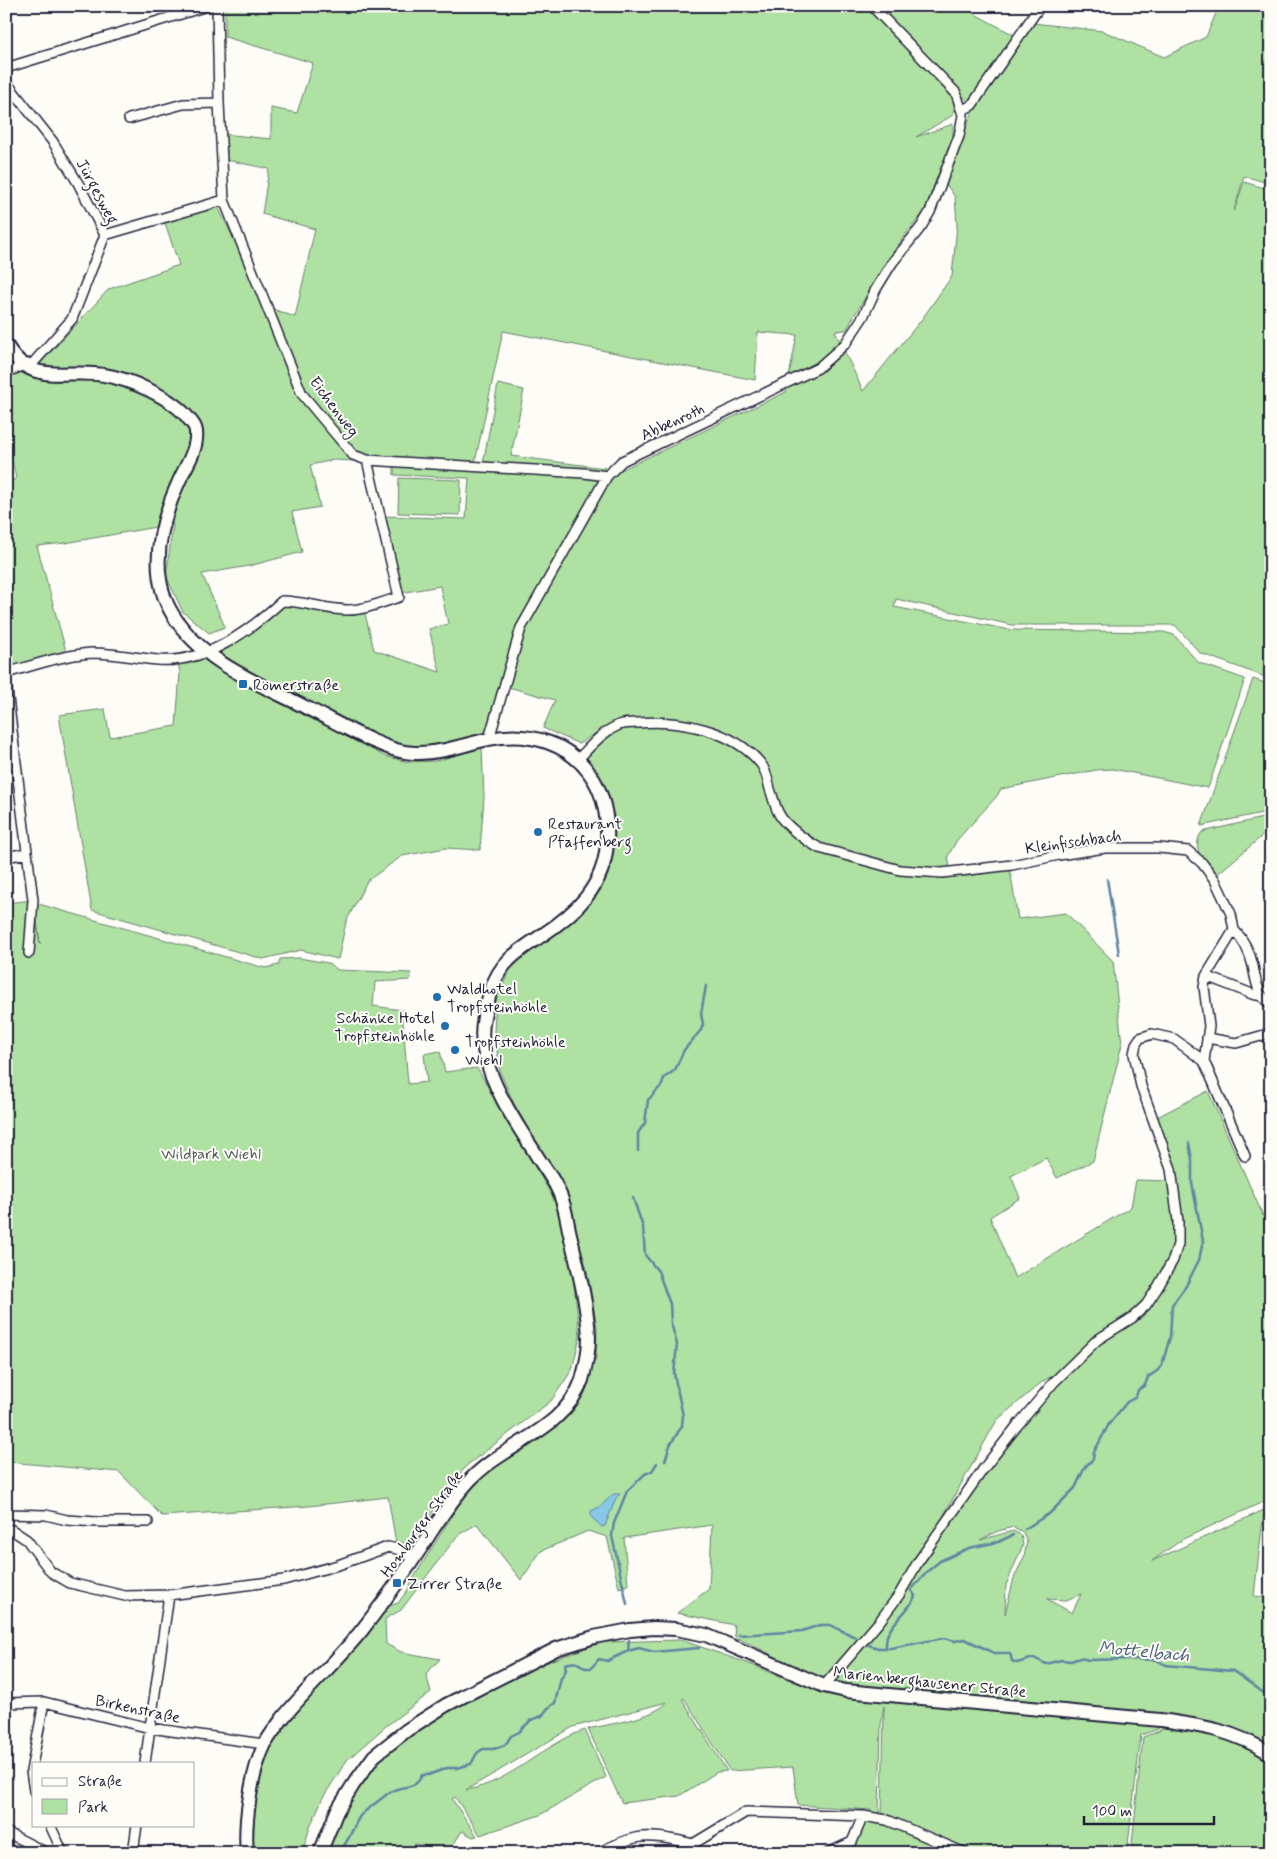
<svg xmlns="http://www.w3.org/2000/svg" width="1277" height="1859" viewBox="0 0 1277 1859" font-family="Mynerve,sans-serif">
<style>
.green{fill:#aee1a2;stroke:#68826e;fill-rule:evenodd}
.water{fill:#88c7e8;stroke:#5f85a3}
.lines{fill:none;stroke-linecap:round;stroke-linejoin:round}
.stream{stroke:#5f85a3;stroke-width:2.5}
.minor-casing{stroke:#22223b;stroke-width:12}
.secondary-casing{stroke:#22223b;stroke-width:16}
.minor{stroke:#fdfcf7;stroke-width:9}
.secondary{stroke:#fdfcf7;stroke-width:12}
.poi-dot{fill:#1f6fb2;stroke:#fdfcf7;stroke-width:2}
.labels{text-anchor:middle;stroke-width:4;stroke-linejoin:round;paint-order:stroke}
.street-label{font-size:16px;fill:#22223b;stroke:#fdfcf7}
.poi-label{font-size:16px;fill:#22223b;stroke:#fdfcf7;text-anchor:start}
.park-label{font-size:16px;fill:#4c5b5a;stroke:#fdfcf7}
.water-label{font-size:18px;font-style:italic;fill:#465c78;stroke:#fdfcf7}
</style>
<rect width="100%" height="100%" fill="#fdfcf7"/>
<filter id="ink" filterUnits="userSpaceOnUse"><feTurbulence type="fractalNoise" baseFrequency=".02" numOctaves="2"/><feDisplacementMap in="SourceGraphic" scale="10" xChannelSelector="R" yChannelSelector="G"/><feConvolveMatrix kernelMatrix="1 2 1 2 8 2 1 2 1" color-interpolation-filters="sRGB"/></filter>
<g filter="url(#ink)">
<path class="green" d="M864,6L879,21L886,16L877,6H960L1016,36L970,104L909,36L903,43L955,101L953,115L916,137L953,124V136L924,212L906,234L886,262L846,330L835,331L863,391L922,319L952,276L957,225L955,197L946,184L950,167L975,106L1033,23L1103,31L1164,57L1206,37L1219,6H1271V184L1244,176L1234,211L1244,182L1271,190V679L1200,653L1175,625H1012L896,599L894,607L1010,630L1164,632L1174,635L1199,663L1245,679L1208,788L1113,769L1096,770L1001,789L997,796L957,840L948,856L950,868L902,866L814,842L781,814L765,763L748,745L720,732L673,719L615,721L579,744L543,728L555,700L501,685L486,735L431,748L403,747L376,739L239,668L221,656L224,649L232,642L282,603H295L312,608L348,612L364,610L374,650L440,672L429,629L448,624L440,586L400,593L382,516L466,519L469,478L394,475V465L482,469L498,384L524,390L511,456L621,470L786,392L797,335L758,332L755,380L503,331L474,467L334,460L310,465L320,507L292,512L302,552L249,566L202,574L225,627L209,633L183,612L166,576L173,524L65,543L37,546L66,651L9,668L6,658V482L16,479L9,444L6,441V375L24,370C34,375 46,380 57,381C69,382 83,376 95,377C117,378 162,399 179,413C185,419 191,428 191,437C192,453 179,472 171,486L177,490C186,476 205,443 199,426C191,401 123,373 98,369C85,366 70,371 56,370C50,370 44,368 38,366L109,289L179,265L165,223L218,207L267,307L295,317L315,229L262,214L269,169L222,159L223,134L271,139V108L297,113L313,63L225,37V7Z
M399,478L461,480L460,515L398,513Z
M206,657L279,700L384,756L408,762L435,761L482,748L484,798L480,850L446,848L402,856L367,881L346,922L338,959L301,950L263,959L92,910L59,715L105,709L110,737L176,726L180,673L178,663Z
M1253,679L1271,685V811L1201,826Z
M673,724L717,736L745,751L760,766L776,817L799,838L820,853L901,873L968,876L1010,870L1018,919L1066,913L1113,961L1122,1044L1093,1161L1057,1178L1046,1158L1011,1176L1020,1198L990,1217L1015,1278L1131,1207L1136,1180L1170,1181L1176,1233L1173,1250L1143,1306L1091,1341L1065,1368L1042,1382L997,1420L932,1536L938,1537L1019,1427L1057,1383L1098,1341L1124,1328L1152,1306L1172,1266L1179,1245L1181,1220L1176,1181L1169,1150L1157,1117L1208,1091L1264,1218L1271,1287V1495L1265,1501L1183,1539L1152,1561L1264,1510L1254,1596L1271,1598V1747L1248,1734L1210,1724L1168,1718L873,1690L848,1685L816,1676L735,1637L734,1625L677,1613L709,1589L712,1525L624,1538L628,1585L619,1588L607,1537L588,1531L541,1551L521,1580L477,1524L458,1535L401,1610L385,1619L386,1644L401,1652L440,1659L426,1674L431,1692L386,1726L347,1760L322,1799L310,1827L302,1853H254L251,1835L253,1805L270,1744L296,1709L346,1659L385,1608L398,1603L407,1591L417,1572L463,1498L491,1468L559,1424L579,1399L596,1358L597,1327L586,1266L568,1204L557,1180L514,1104L500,1072L494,1031L496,998L510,970L536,946L581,914L605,878L613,849L614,815L604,786L586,758L603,737L623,726ZM1013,1527L1023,1532L1027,1542L1024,1557L1014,1578L1005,1614L1006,1585L1023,1545L1021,1535L1013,1531L980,1540L998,1531ZM1081,1594L1072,1613L1047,1599L1066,1600Z
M1271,816V835L1268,831L1214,877C1205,864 1190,848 1202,832Z
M33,900L40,944L35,903L265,968L279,965L280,959L299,958L328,963L338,970L411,973L410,980L375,982L373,1006L402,1010L408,1084L427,1082L424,1054L440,1051L445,1072L477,1068L557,1204L572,1267L580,1336L572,1370L551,1401L466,1466L410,1543H396L388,1497L309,1506L162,1516L119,1472L9,1462L6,1465V903Z
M681,1640L747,1663L823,1693L860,1699L1163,1725L1158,1729L1141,1735L1127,1853H972L882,1816L884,1706L881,1724L879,1815L870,1813L871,1810L798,1805L793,1767L730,1771L684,1698L682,1699L727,1771L717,1772L679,1796L622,1803L588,1729C609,1724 655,1718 667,1702L573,1727L466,1790C511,1783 543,1744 585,1730L606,1777L540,1815L480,1835L455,1797L452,1799L477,1836L473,1837L462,1831L450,1850L415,1844L409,1853H328L342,1812L375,1763L445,1712L523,1671L602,1642Z
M1166,1725L1230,1738L1271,1758V1853H1131L1143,1737L1159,1731Z
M867,1819L894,1825L961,1853H849L847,1850L855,1844Z"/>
<path class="water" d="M613,1494H620L616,1498L605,1526L602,1527L591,1517V1511L601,1506Z"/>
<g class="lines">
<path class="stream" d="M1107,879L1119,954
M638,1151V1133L645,1123L648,1100L662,1085L664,1078L675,1070L684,1050L701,1030L703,1024L701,1014L706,986
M633,1198L643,1227L645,1255L658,1271L670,1304L671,1323L677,1344L674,1374L683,1416L682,1426L670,1445L665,1461
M1025,1529L1050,1513L1075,1488L1085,1467L1093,1459L1094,1452L1109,1424L1127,1402L1136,1397L1138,1390L1145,1385L1148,1377L1157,1371L1162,1365L1170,1337L1172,1305L1186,1286L1199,1260L1203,1241L1192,1183V1160L1189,1143
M627,1604L612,1536L614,1523L627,1491L645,1474L652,1471L657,1463
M739,1635L802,1631L820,1625H830L855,1637
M869,1645L878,1648H891L944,1638L955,1641L965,1639L994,1653H1010L1012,1661L1017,1663L1034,1658L1046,1664L1061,1660L1071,1661L1080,1658L1089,1660L1130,1659L1156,1660L1166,1665L1233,1671L1271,1698
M886,1648C886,1644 886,1639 887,1636C892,1621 909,1612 915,1596L911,1590L928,1571L940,1561L969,1548L998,1542L1013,1535
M628,1651L629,1640
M338,1853C349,1843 352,1828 360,1816C363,1812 385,1796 390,1792C403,1784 415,1791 422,1775H428L447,1768H457L471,1764L477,1753L483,1749H494L505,1745L511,1736L519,1732L531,1720L542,1716L548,1708L555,1703L561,1678L566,1670L565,1664C574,1661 578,1662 585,1668H591L599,1659L607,1661L628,1651L639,1648L654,1652L699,1648"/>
<defs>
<path id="minor" d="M217,6L219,103L224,200L302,394L353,455L367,460L584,473L607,476
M6,68L207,6
M6,82L53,142L78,183L105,235L72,319L34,362L6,372
M963,110L972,105L1040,6
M129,119L183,104L219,103
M105,235L224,200
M6,673C35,665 62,655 92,653C113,653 136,658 157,660C205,664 248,632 282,601C304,601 326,610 348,610C365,610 383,602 399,597L367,460
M6,682L33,900L29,953
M489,739L521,628L607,476L622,461L818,368L845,344L863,317L876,289L892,263L921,227L930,212L959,136L963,115L956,93L872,6
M578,759C591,746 602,732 619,725C625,723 632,723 638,723C678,719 734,730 761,764C766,770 768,781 770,789C773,797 775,807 779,814C785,826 808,842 819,848L900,870L942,873L1012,865L1059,855L1105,848H1159L1188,851L1202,863L1215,880L1231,914L1234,930L1206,976L1204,987L1209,1026L1204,1061L1174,1039L1152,1034L1140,1038L1136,1044L1134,1054L1141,1086L1171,1169L1178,1221V1244L1173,1260L1158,1287L1146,1305L1132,1318L1097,1340L1054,1382L1017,1426L984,1468L918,1562L899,1595L879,1622L824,1686
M6,857L27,853
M1234,930C1243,939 1250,953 1253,966C1255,976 1256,987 1262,996C1264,999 1268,1002 1271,1005
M1206,976L1252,994L1262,996
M1207,1038L1236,1043L1271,1033
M1204,1061L1245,1156
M6,1514L46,1515L67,1520L97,1522H148
M6,1529L12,1530L27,1540L51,1572L70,1583L125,1596L169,1595L284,1580L338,1565L388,1547L397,1549L413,1558
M6,1703L44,1702L150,1728L264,1744
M145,1763L169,1595
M34,1791L31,1771L44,1702
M50,1825L63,1853
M6,1832L47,1853
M133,1853L137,1825
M598,1853C610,1847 622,1841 635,1838C653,1834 675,1840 693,1844L746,1812L863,1816L887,1820L965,1853
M687,1853L693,1844
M828,1853L852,1842L863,1816"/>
<path id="secondary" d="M6,345C32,388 65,368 104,375C130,379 173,398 189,419C195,426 197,429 196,439C195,453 186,466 180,479C161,520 147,573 173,615C202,662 258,683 305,707C328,718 350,731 373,741C387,747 400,753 415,753C440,754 465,744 489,739C530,731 572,743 594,780C605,799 608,821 607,842C605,886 576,913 541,936C518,951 500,962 491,990C486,1007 480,1026 483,1044C488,1080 514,1121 534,1151C541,1164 551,1175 557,1188C564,1201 566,1215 569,1230C577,1264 587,1301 589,1337C589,1351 586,1366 582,1380C564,1431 505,1443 470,1480C456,1495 442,1515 431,1532C410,1566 386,1599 362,1630C337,1661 307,1688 282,1719C276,1728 268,1737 264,1746C251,1774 244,1823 247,1853
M320,1853L337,1811L353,1785L374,1756L407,1730L446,1705L556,1649L594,1637L630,1630L654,1628L676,1629L706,1635L824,1686L846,1691L1160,1720C1203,1726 1233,1730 1271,1754"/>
</defs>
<use href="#minor" class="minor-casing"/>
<use href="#secondary" class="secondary-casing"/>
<use href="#minor" class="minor"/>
<use href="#secondary" class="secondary"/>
</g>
</g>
<g class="poi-dot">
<rect x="238" y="679" width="10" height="10" rx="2.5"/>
<circle cx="538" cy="832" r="5"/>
<circle cx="437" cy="997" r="5"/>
<circle cx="445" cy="1026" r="5"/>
<circle cx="455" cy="1050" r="5"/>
<rect x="392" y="1578" width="10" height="10" rx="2.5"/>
</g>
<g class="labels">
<g class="street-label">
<text transform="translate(98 191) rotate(62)" y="6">Jürgesweg</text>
<text transform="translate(335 406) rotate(53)" y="6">Eichenweg</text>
<text transform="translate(672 421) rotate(-25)" y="6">Abbenroth</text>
<text transform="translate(1073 841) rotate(-8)" y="6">Kleinfischbach</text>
<text transform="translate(421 1523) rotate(-54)" y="6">Homburger Straße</text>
<text transform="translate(930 1681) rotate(6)" y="6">Marienberghausener Straße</text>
<text transform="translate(138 1708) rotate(12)" y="6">Birkenstraße</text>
</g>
<g class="poi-label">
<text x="253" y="690">Römerstraße</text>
<text x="548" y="829">Restaurant<tspan x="548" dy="18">Pfaffenberg</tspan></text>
<text x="447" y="994">Waldhotel<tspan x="447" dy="18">Tropfsteinhöhle</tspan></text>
<text x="435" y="1023" text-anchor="end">Schänke Hotel<tspan x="435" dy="18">Tropfsteinhöhle</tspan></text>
<text x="465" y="1047">Tropfsteinhöhle<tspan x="465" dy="18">Wiehl</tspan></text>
<text x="407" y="1589">Zirrer Straße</text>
</g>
<g class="park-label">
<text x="211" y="1159">Wildpark Wiehl</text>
</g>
<g class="water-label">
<text transform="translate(1144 1651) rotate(5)" y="6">Mottelbach</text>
</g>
</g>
<rect width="1277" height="1859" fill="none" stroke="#fdfcf7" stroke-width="25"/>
<rect x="12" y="12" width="1252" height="1834" fill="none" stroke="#22223b" stroke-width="2" filter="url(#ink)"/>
<rect x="32" y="1762" width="162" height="65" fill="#fdfcf7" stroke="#a5a5ac"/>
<rect x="42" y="1778" width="25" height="8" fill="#fdfcf7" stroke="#a5a5ac"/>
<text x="78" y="1786" font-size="15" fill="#22223b">Straße</text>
<rect x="42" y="1799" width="25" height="15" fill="#aee1a2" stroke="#a5a5ac"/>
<text x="78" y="1812" font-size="15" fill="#22223b">Park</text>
<path d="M1084 1816v8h130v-8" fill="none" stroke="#22223b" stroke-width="2.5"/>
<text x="1092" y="1816" font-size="15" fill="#22223b" stroke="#fdfcf7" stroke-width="4" paint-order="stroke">100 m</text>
</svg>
